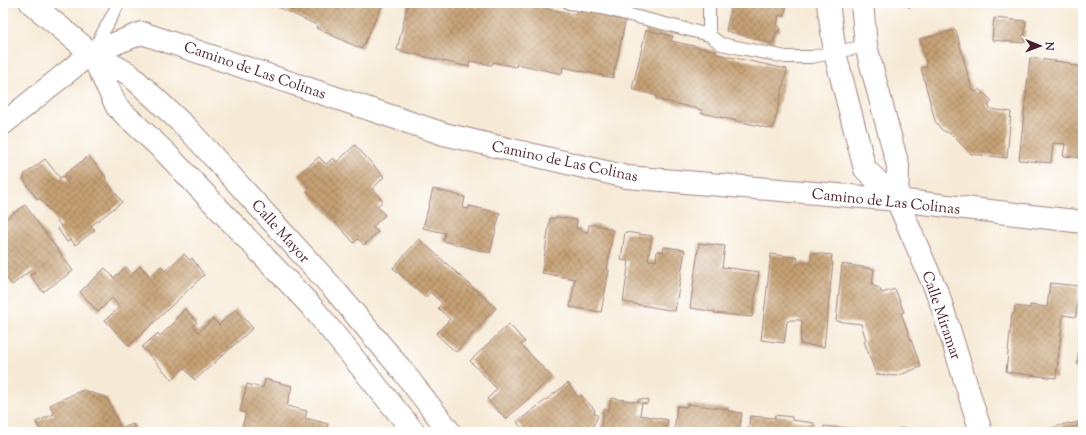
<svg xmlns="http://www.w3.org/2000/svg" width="1086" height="435" viewBox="0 0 1086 435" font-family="'Sorts Mill Goudy',serif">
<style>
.building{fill:url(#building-cross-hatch)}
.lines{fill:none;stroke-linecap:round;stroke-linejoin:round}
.service-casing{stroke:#a08480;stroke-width:14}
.minor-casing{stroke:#a08480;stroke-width:24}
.tertiary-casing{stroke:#a08480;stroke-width:24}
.service{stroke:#fff;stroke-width:12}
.minor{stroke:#fff;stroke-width:22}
.tertiary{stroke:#fff;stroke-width:22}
.labels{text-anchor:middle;stroke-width:4;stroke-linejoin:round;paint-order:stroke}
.street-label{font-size:15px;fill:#4a1f2b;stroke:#fff}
</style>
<defs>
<pattern id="building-cross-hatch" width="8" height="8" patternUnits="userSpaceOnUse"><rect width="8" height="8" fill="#c5a073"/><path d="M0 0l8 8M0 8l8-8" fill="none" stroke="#a2825f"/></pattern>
</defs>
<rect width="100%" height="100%" fill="#fff"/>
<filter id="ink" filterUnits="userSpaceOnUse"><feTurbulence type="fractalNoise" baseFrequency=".025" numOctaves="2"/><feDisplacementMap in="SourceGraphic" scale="8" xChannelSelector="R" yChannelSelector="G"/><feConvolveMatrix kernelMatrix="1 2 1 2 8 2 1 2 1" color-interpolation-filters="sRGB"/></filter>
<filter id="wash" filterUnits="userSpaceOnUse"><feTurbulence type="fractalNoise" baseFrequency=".012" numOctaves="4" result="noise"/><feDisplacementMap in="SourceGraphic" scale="16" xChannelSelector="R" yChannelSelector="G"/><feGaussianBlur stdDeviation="0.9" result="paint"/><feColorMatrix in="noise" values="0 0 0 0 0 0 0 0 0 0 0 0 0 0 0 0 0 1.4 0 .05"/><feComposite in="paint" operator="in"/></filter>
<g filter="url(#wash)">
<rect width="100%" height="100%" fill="#f6ead6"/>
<g id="blocks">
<path class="building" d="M269,3H383L362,49L316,28L317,25Z
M408,3H460L483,8L484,3L505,7L506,3L530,8L531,5L576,15L577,8L626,18L613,78L563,67L562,74L517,64L516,67L493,62L492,65L470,61L469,67L397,50Z
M732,3L787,4L784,17L779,15L777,26L780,27L779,32H776L773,43L726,31Z
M907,3H933V4L908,7Z
M994,18L1026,21L1024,43L992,40Z
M646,30L673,36L671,41L716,51V54L787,69L773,129L701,113L702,110L656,99L657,96L632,89Z
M956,30L972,91L973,90L976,92L980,89L992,101L988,106L991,109L1011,112L1007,158L971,154L951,134L942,130L935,121L921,68L927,67L920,39Z
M1030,58L1070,63V65L1083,67V158L1063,156L1065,144L1053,143L1051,163L1019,160Z
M355,145L384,177L372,189L383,201L377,206L385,215L372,227L378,232L364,245L358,239L354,243L307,191L310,189L298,175L319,157L326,164L333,158L337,162Z
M89,156L106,177L105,178L122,202L91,226L95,230L75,245L71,239L67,242L58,229L61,226L40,198L38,200L23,179L25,177L24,175L45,159L60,178L63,176L66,181L69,179L65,174Z
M433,189L465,197L463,208L469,209V206L500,213L490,253L443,241L445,233L423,228Z
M25,205L73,271L43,292L30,275L35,272L32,269L12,285L3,273V221Z
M556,217L577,220L576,228L581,229V231L588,232L589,225H598L613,230L607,270H609L601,312L570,307L575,279L542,273L550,218L555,219Z
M625,232L652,236L648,260L656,261L657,251L663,252L664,247L685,250L675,311L623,302L629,261L621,260Z
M419,239L496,308L456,352L436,334L450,319L438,308L442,303L430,292L426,297L393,268Z
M699,243L725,246L722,267L759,272L752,317L714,313L715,312L690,308Z
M812,253L832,255L831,262H833L824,347L800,344L802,323L801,320H790L787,322L784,343L761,340L771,254L798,258L797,265L803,262L810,264Z
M184,254L190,260L192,258L204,275L129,346L105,320L120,307L112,298L98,312L80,292L105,268L114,278L126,267L132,274L140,266L150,276L161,266L165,271Z
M842,264L874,269L872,285L879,288L882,293L895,289L904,312L901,313L921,367L896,376L876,374L864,341L866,340L861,324L836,321Z
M1050,283L1079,286L1076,317L1063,315L1056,378L1006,372L1012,314H1014L1015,306L1030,308V305L1047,307Z
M185,309L197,322L193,326L198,332L213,319L219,325L236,309L253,328L195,380L184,368L172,380L142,347L158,333L160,336L176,321L175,319Z
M1082,322H1083V365L1077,364Z
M509,324L525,342L521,345L552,377L506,419L487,399L497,389L470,361Z
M265,379L292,386L287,406L307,411L305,418L328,424L326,432L241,431L246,413L240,411L247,384L263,388Z
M568,383L578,397L581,395L595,410L594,413L598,416L590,432H525L517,422Z
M83,390L107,398L121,429L133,424L137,432H41L36,422L54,414L50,405Z
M611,398L639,402V399L648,400L647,404L642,403L640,415L668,420L666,432H600L604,409L609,410Z
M687,404L728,409V411L742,413L739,432H674L677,406L687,407Z
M775,415L792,417V420L814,423L813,432H748L750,416L774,418Z
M1083,421V432H1037L1069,423L1070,424Z
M824,426L854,429L853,432H823Z
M899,428L929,431V432H899Z"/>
</g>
</g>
<g filter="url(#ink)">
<use href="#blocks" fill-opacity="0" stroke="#a08480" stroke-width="1"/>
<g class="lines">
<defs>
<path id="service" d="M569,3L602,8L709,35L721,44L786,57H811L866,46
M709,3V35
M93,51L119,3"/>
<path id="minor" d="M828,3L835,53L865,169L897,200L939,297L981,432
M862,3L866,46L898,166L897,200
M3,124L91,53L142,33L444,134L627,177L897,200L1083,222"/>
<path id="tertiary" d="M31,3L91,53L129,74L188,129L333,288L401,369L450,432
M91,53L117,107L165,152L312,307L414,432"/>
</defs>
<use href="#service" class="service-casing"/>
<use href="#minor" class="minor-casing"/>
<use href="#tertiary" class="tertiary-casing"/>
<use href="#service" class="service"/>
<use href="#minor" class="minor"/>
<use href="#tertiary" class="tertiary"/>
</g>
</g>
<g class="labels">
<g class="street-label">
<text transform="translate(255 70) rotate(19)" y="5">Camino de Las Colinas</text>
<text transform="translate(565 161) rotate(12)" y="5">Camino de Las Colinas</text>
<text transform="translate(886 201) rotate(6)" y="5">Camino de Las Colinas</text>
<text transform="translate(281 231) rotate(48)" y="5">Calle Mayor</text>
<text transform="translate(942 315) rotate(71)" y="5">Calle Miramar</text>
</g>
</g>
<rect width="1086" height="435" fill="none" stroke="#fff" stroke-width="16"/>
<g transform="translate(1040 46) rotate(91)" stroke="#ffffff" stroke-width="3" paint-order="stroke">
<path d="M0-3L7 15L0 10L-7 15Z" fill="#4a1f2b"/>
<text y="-6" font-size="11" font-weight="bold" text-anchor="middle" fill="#4a1f2b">N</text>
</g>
</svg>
